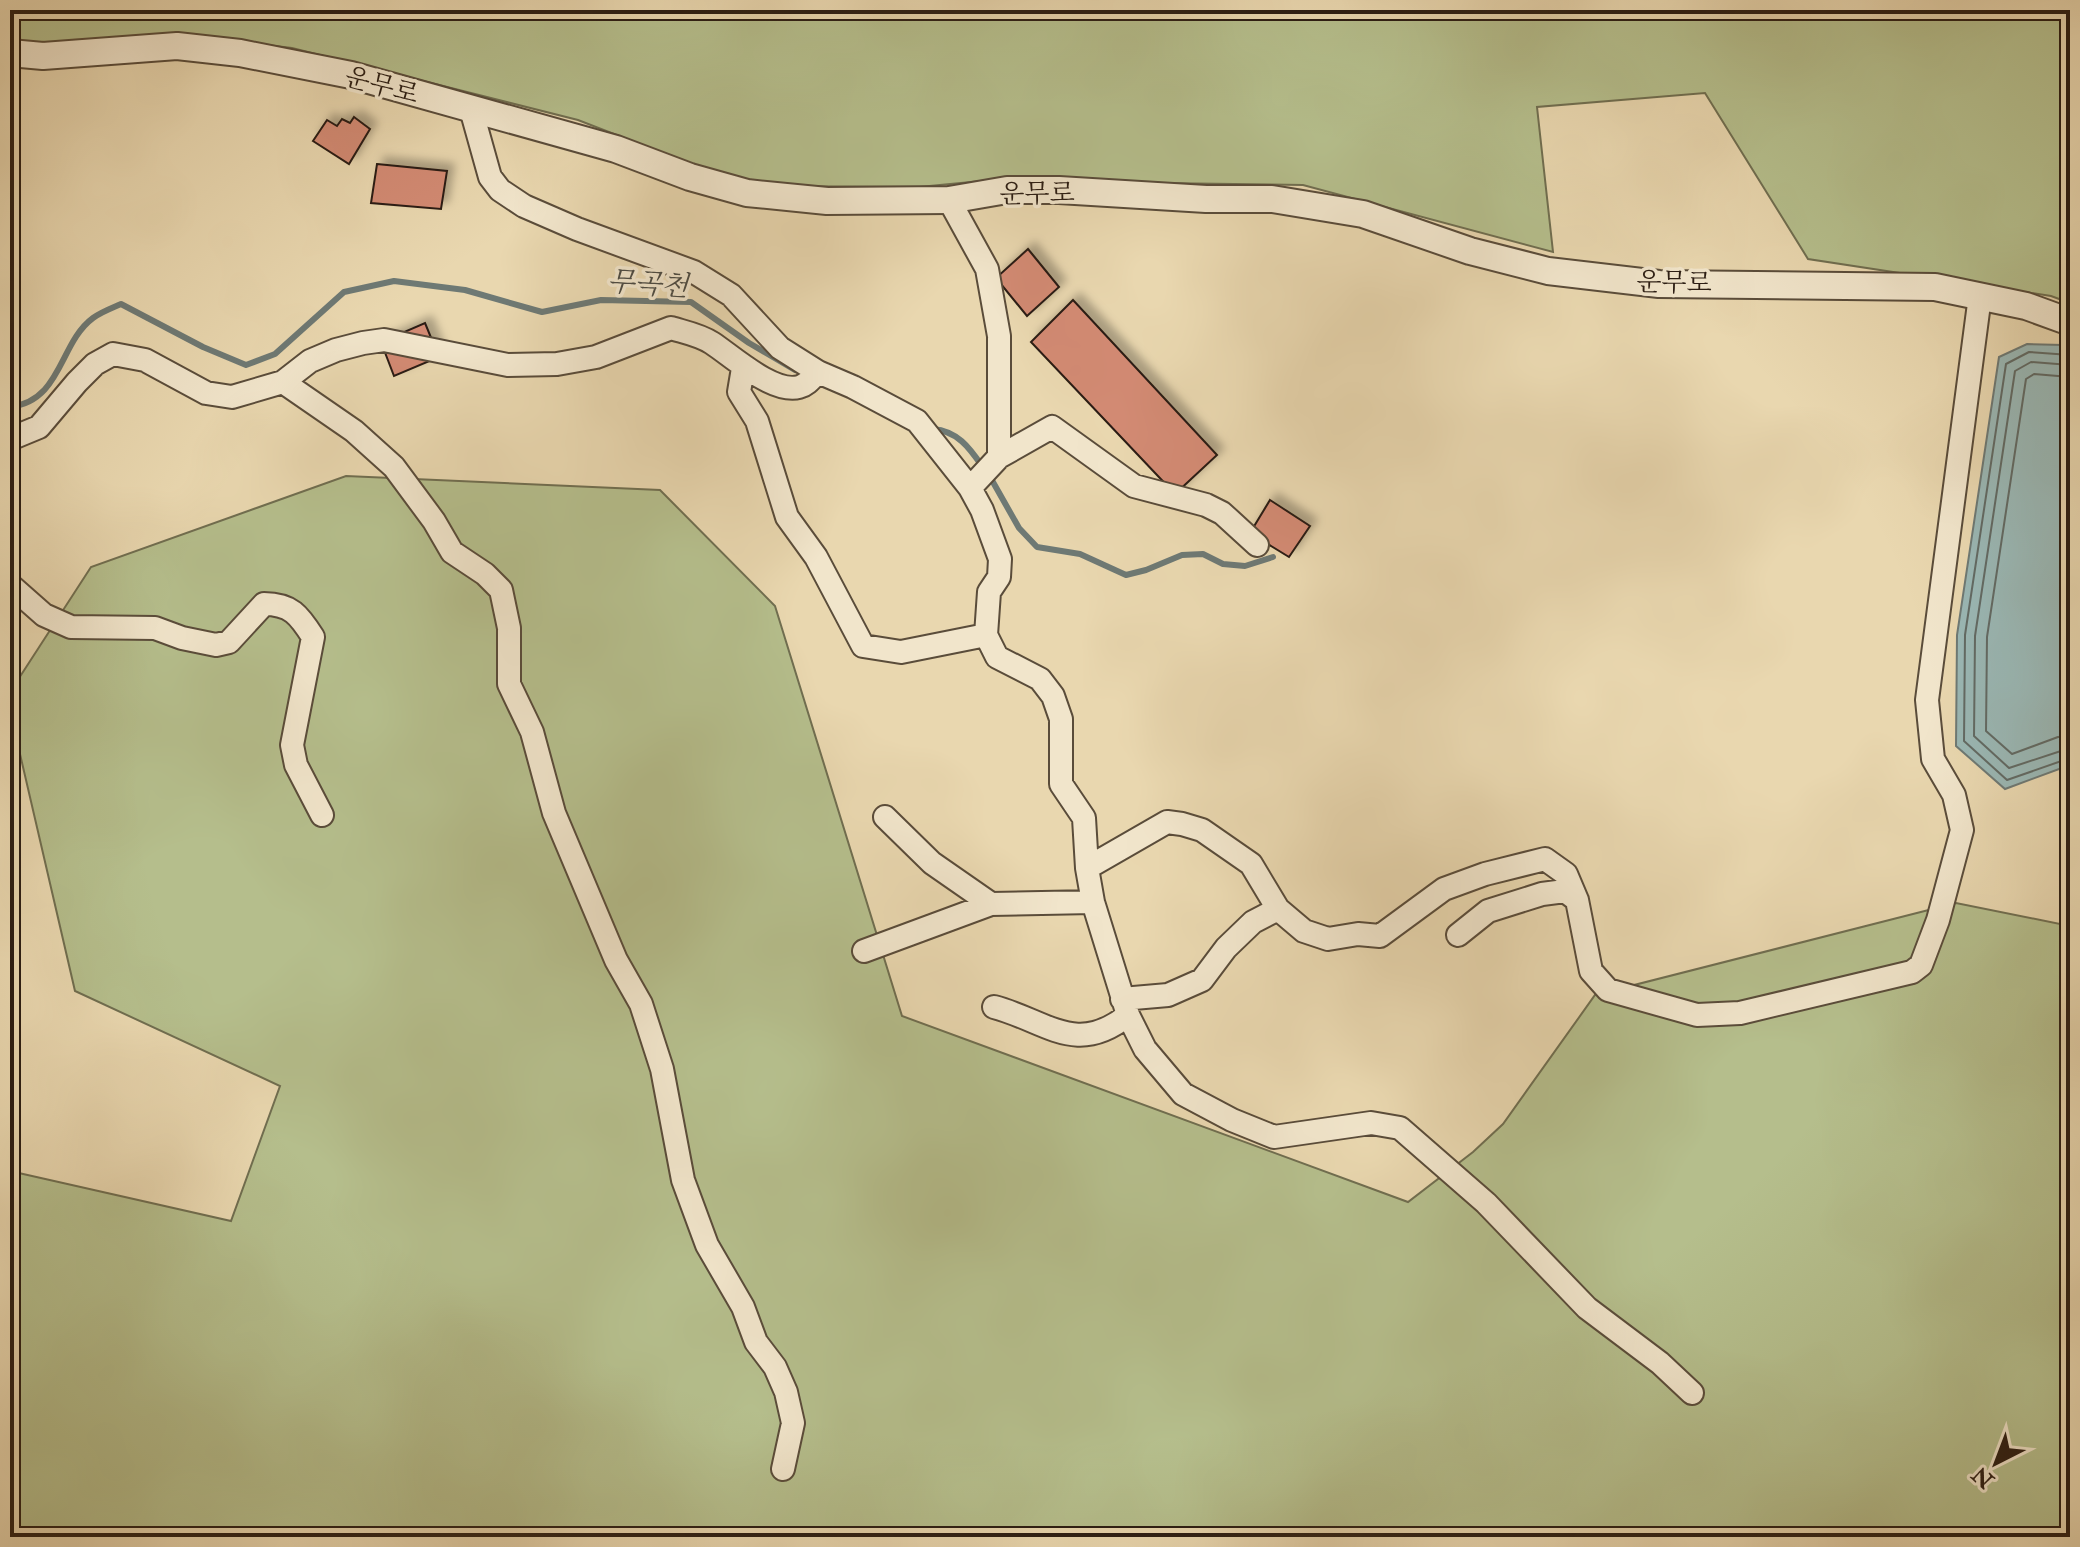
<svg xmlns="http://www.w3.org/2000/svg" width="2080" height="1547" viewBox="0 0 2080 1547" font-family="'IM FELL Double Pica','Noto Serif KR',serif">
<style>
.green{fill:#b5be8c;stroke:#706e50;stroke-width:2}
.water{fill:#9ab7b4;stroke:#6e7974;stroke-width:2}
.lines{fill:none;stroke-linecap:round;stroke-linejoin:round}
.shore{stroke:#626a64;stroke-width:2}
.stream{stroke:#6e7974;stroke-width:6}
.building{fill:#d28a73;stroke:#2b1d13;stroke-width:2;filter:url(#shadow)}
.minor-casing{stroke:#5a4c3a;stroke-width:26}
.tertiary-casing{stroke:#5a4c3a;stroke-width:30}
.minor{stroke:#f1e5cb;stroke-width:22}
.tertiary{stroke:#f1e5cb;stroke-width:26}
.labels{text-anchor:middle;stroke-width:7;stroke-linejoin:round;paint-order:stroke}
.street-label{font-size:26px;fill:#2b1d13;stroke:#f1e5cb}
.water-label{font-size:28px;font-style:italic;fill:#4c4b43;stroke:#f1e5cb}
</style>
<defs>
<filter id="shadow"><feDropShadow dx="7" dy="-7" stdDeviation="4" flood-color="#0004"/></filter>
</defs>
<rect width="100%" height="100%" fill="#e9d7af"/>
<filter id="stains"><feTurbulence type="fractalNoise" baseFrequency=".0025" numOctaves="4"/><feColorMatrix values="0 0 0 0 .2 0 0 0 0 .09 0 0 0 0 .02 0 0 0 .5 -.17"/></filter>
<radialGradient id="worn" r=".72"><stop offset=".6" stop-color="#630" stop-opacity="0"/><stop offset="1" stop-color="#630" stop-opacity=".3"/></radialGradient>
<path class="green" d="M10,10H2070V303L2051,296L1808,259L1705,93L1537,107L1553,252L1303,185L1158,183L1024,177L919,187L748,186L578,120L292,48L176,34L40,44L10,41Z
M346,476L660,490L775,606L902,1016L1408,1202L1473,1152L1503,1124L1595,995L1956,903L2070,926V1537H10V1171L231,1221L280,1086L75,991L10,711V692L91,567Z"/>
<path class="water" d="M2027,344L2063,345L2070,348V765L2005,789L1956,746L1957,635L1999,357Z"/>
<g class="lines">
<path class="shore" d="M2070,355L2029,352L2006,364L1965,635L1964,741L2007,780L2070,758
M2070,365L2031,362L2015,371L1975,636L1974,736L2009,768L2070,748
M2070,377L2034,374L2026,379L1987,637L1986,731L2012,754L2058,737L2070,736"/>
<path class="stream" d="M10,407C62,401 59,343 93,318C101,312 112,308 121,304L203,347L246,365L275,354L344,292L394,281L465,290L542,312L601,300L691,302L749,343L795,370
M933,429C957,431 969,447 982,466
M989,475L1019,528L1037,547L1080,554L1126,575L1146,570L1182,555L1203,554L1223,564L1245,566L1273,557"/>
</g>
<path class="building" d="M354,117L370,129L349,164L313,141L327,120L337,126L342,119L350,123Z
M377,164L447,171L441,209L371,203Z
M1028,249L1059,287L1027,316L996,278Z
M1073,300L1217,455L1175,494L1031,342Z
M425,323L439,357L394,376L381,342Z
M1270,500L1310,526L1289,557L1250,533Z"/>
<g class="lines">
<defs>
<path id="minor" d="M471,109L490,177L500,190L524,206L577,229L694,272L731,295L780,348L818,372L853,387L917,421L970,488L982,510L1000,559L999,577L989,592L986,635L997,657L1040,679L1053,696L1061,719V784L1084,818L1087,868L1093,902L1128,1015L1145,1049L1183,1094L1232,1120L1274,1137L1371,1123L1400,1128L1486,1203L1587,1308L1660,1363L1692,1393
M949,200L987,269L999,336V457
M743,368L739,392L757,421L787,517L816,557L863,646L901,652L986,635
M283,382L354,431L394,467L434,521L452,552L485,574L501,590L509,628V684L532,732L554,813L616,960L641,1004L662,1069L683,1180L707,1245L743,1307L756,1342L775,1367L786,1392L793,1423L783,1469
M10,439L39,427L77,382L95,364L113,354L145,360L206,393L232,397L283,382L310,361L336,350L363,343L384,340L508,365L557,364L596,357L671,328C684,332 700,335 712,343C732,356 773,394 799,387C807,385 812,378 818,372
M970,488L999,457L1052,427L1134,486L1206,505L1222,513L1257,545
M10,585L44,615L71,627L155,628L182,638L216,645L229,642L264,604C291,604 299,615 313,637L292,745L296,765L322,815
M885,817L932,863L991,904L1093,902
M1087,868L1167,822L1182,824L1202,830L1251,864L1278,909
M1458,935L1488,911L1542,894L1565,891L1577,900
M864,951L991,904
M1122,999L1168,995L1202,980L1226,948L1253,922L1278,909L1304,931L1328,939L1358,934L1380,936L1444,889L1485,874L1545,859L1566,874L1577,900L1591,971L1608,990L1697,1015L1740,1013L1912,972L1921,965L1938,920L1962,830L1954,795L1933,759L1927,700L1980,296
M994,1007C1047,1021 1076,1057 1128,1015"/>
<path id="tertiary" d="M10,53L43,56L177,46L240,53L351,75L616,149L690,177L747,193L827,201L949,200L1007,190H1059L1206,199H1272L1363,214L1470,251L1548,271L1659,284L1935,287L2026,306L2070,322"/>
</defs>
<use href="#minor" class="minor-casing"/>
<use href="#tertiary" class="tertiary-casing"/>
<use href="#minor" class="minor"/>
<use href="#tertiary" class="tertiary"/>
</g>
<g class="labels">
<g class="street-label">
<text transform="translate(382 85) rotate(15)" y="9">운무로</text>
<text transform="translate(1037 193) rotate(-1)" y="9">운무로</text>
<text transform="translate(1674 282) rotate(1)" y="9">운무로</text>
</g>
<g class="water-label">
<text transform="translate(648 283) rotate(4)" y="10">무곡천</text>
</g>
</g>
<rect width="2080" height="1547" fill="none" stroke="#e9d7af" stroke-width="40"/>
<rect x="12" y="12" width="2056" height="1523" fill="none" stroke="#2b1d13" stroke-width="4"/>
<rect x="20" y="20" width="2040" height="1507" fill="none" stroke="#2b1d13" stroke-width="2"/>
<g transform="translate(1996 1463) rotate(222)" stroke="#f1e5cb" stroke-width="6" paint-order="stroke">
<path d="M0-6L14 30L0 20L-14 30Z" fill="#2b1d13"/>
<text y="-12" font-size="22" font-weight="bold" text-anchor="middle" fill="#2b1d13">N</text>
</g>
<rect width="100%" height="100%" filter="url(#stains)"/>
<rect width="100%" height="100%" fill="url(#worn)"/>
</svg>
